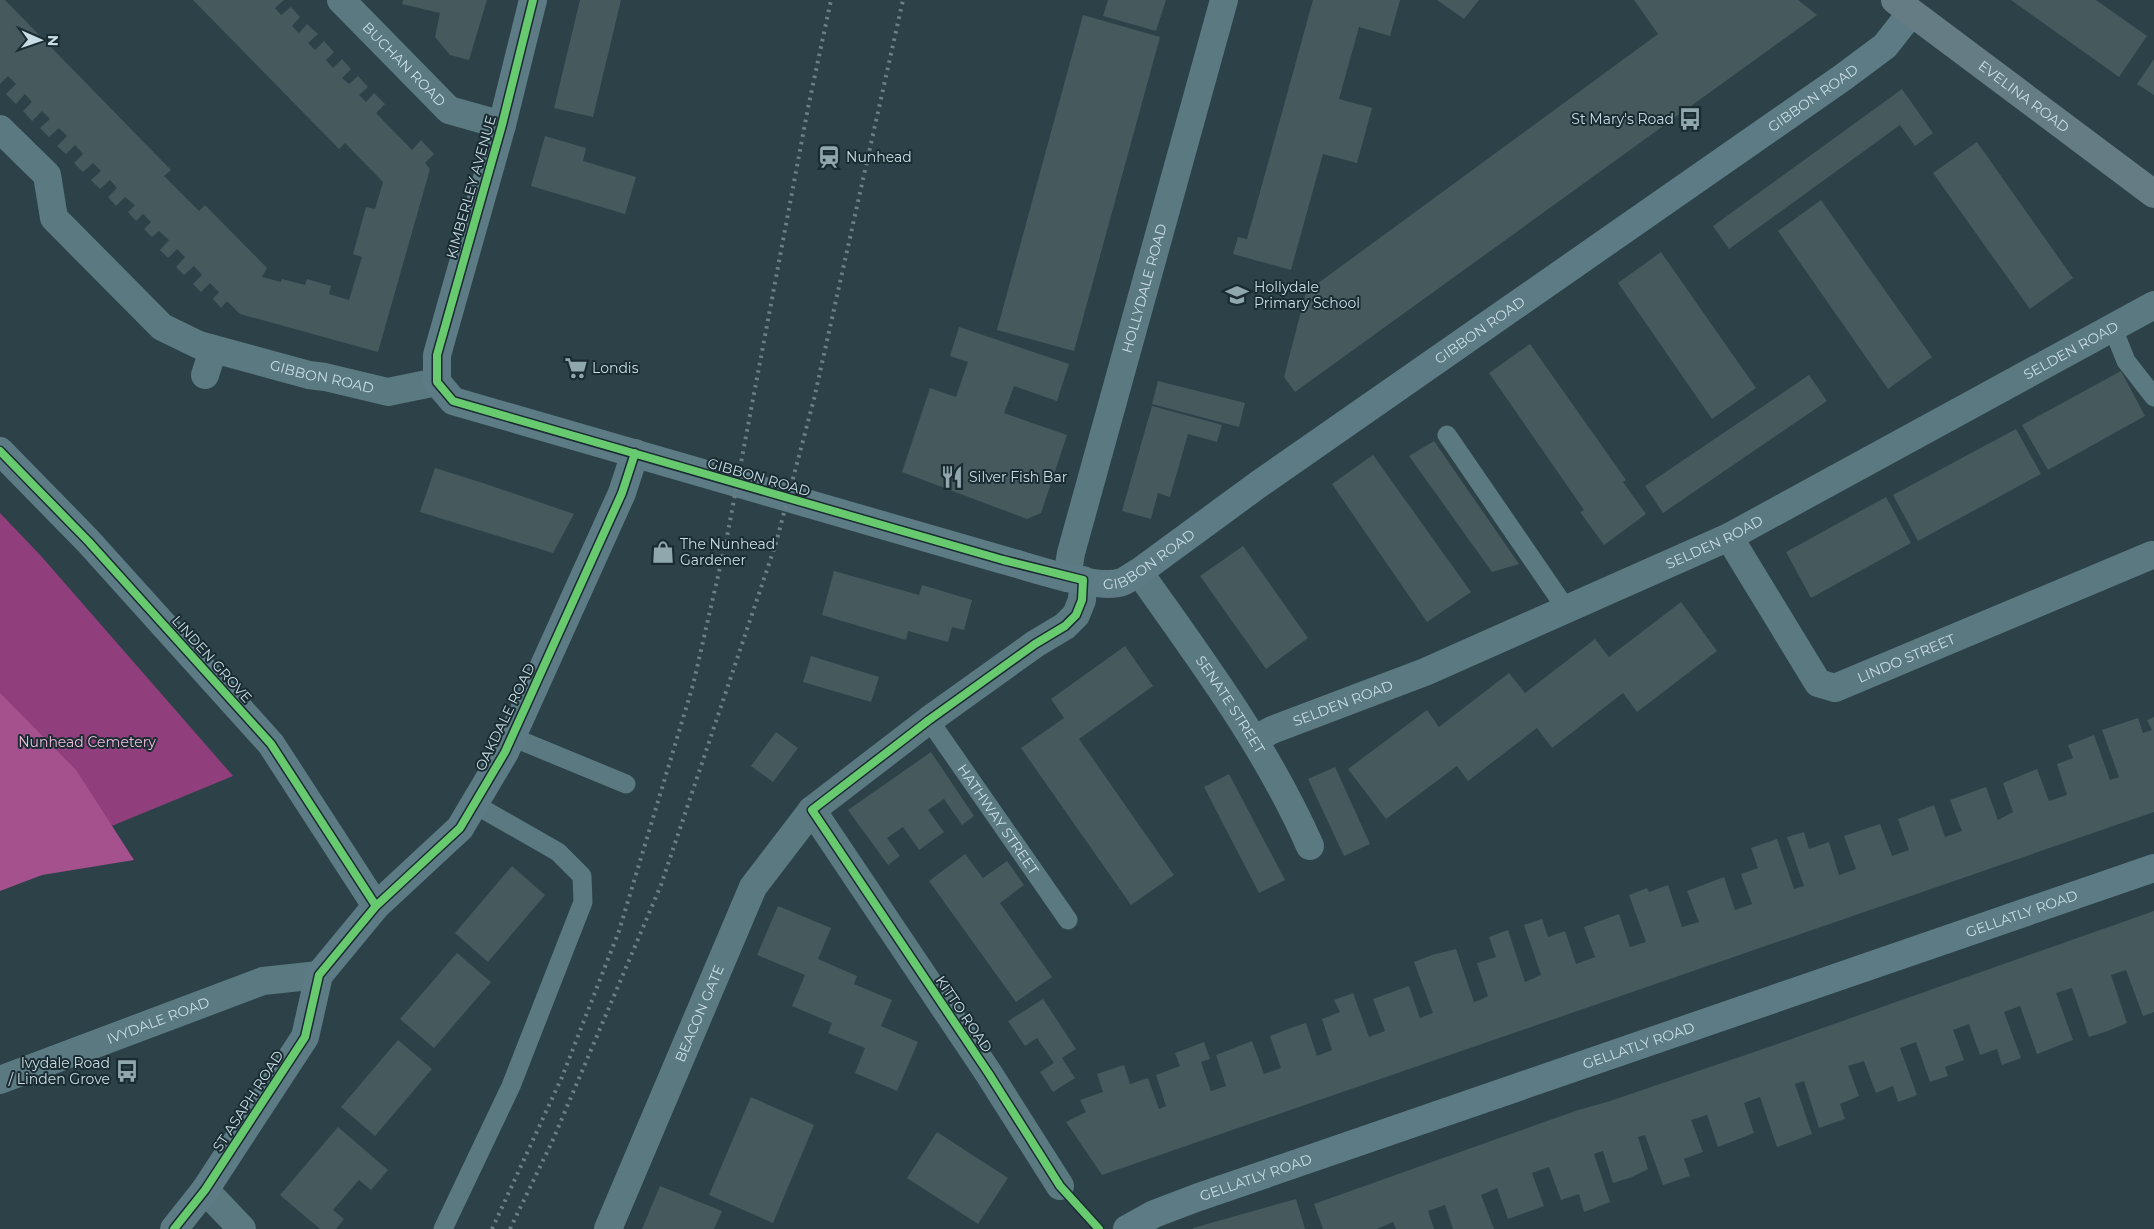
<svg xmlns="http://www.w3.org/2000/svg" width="2154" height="1229" viewBox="0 0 2154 1229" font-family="Montserrat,sans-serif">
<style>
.green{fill:#913f7c}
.forest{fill:#a5518e}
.building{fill:#46595d}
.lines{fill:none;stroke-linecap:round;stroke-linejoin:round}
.lane{stroke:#5b7981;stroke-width:19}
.street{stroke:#5b7981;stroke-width:28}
.secondary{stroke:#5c7b84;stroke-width:28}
.primary{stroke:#657c84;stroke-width:28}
.rail{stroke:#698087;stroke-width:4;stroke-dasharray:2.5 5;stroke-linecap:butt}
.cycleway-casing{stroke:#1a2c32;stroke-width:11}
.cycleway{stroke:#67ca6e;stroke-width:8}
.labels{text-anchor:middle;stroke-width:4;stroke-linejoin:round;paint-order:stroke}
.street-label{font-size:14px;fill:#c8dde5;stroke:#1a2c32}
.poi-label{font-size:14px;fill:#c8dde5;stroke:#1a2c32;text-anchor:start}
.park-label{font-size:14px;fill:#f0bbdc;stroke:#1a2c32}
</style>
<rect width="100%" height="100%" fill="#2c4248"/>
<path class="green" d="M0,513L41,556L233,776L0,872Z"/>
<path class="forest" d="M0,693L76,770L134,860L42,875L0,891Z"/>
<path class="building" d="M0,0H5L171,170L164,176L199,211L205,205L267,268L262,277L281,282L282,279L305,285L307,279L331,286L329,294L349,300L362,257L353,254L366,207L375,209L383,182L345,143L339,149L193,0H284L275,8L281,15L291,7L300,17L292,26L299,33L307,24L318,34L308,43L315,50L324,41L334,52L326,60L333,68L342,59L351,69L342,78L349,84L358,76L368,87L359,95L366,102L374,93L385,104L376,113L412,150L421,140L434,154L425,163L430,169L378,352L240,314L227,301L221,308L213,299L219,292L210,283L201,292L193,284L202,275L194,266L184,275L176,267L185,257L177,249L168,258L160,250L169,240L159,231L152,237L144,229L151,222L143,214L136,221L128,212L135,205L125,197L116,206L108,197L117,188L110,180L100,189L91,180L101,171L93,163L83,172L74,163L83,154L75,145L66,154L57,146L67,136L59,128L49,137L40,128L50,119L42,111L32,121L23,111L32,102L25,94L16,104L6,94L16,84L8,76L0,84Z
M403,0H487L469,60L450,55L435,37L440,13L402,4Z
M580,0H621L593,117L554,108Z
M1108,0H1166L1156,31L1103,16Z
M1313,0H1400L1390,36L1359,27L1339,99L1372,108L1357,163L1323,154L1291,270L1233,254L1238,237L1247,239Z
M1437,0H1479L1464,19Z
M1634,0H1798L1817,15L1295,392L1284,377L1306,292L1658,34Z
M2011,0H2096L2147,36L2119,77Z
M1083,15L1160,37L1074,351L997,330Z
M2154,59V95L2137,84Z
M1902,89L1933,133L1915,146L1900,125L1729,249L1713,226Z
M545,136L586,148L583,161L636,177L625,214L531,186Z
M1977,142L2073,278L2030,309L1933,173Z
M1821,200L1932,357L1888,389L1778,231Z
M1661,252L1756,388L1712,419L1618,283Z
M959,327L1069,364L1057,401L1014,386L1004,413L1067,435L1041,513L1027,519L902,472L930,388L956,397L968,362L950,356Z
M1530,344L1626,480L1623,482L1646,514L1604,545L1580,512L1584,510L1489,373Z
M2121,371L2145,416L2048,470L2022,425Z
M1809,375L1827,401L1663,513L1645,486Z
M1158,381L1245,403L1239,427L1152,404Z
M1152,406L1222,425L1217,442L1188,434L1170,497L1158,493L1151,519L1122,511Z
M2016,429L2041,474L1918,541L1893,495Z
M1434,441L1519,564L1492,572L1409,456Z
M1373,455L1471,592L1427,622L1332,484Z
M435,468L483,483L574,514L553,553L420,512Z
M1886,497L1911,543L1811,598L1786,552Z
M1243,546L1308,638L1266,669L1200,576Z
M834,571L919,595L922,585L972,600L964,630L952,627L948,642L908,631L906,640L822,615Z
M1681,602L1717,651L1637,712L1623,693L1552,748L1537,728L1468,781L1457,766L1386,819L1348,769L1427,710L1439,727L1509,673L1525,693L1595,639L1609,657Z
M1125,646L1153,686L1079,739L1174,875L1131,905L1021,748L1064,718L1051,699Z
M811,656L879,677L871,702L803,682Z
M2154,717V812L1102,1175L1066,1122L1086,1112L1080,1100L1103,1092L1097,1074L1124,1065L1130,1084L1148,1078L1159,1109L1166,1106L1156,1075L1180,1066L1175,1053L1204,1042L1210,1059L1201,1062L1211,1091L1226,1086L1216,1055L1252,1041L1264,1074L1281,1068L1270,1036L1288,1029L1306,1023L1317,1056L1332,1050L1322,1019L1340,1012L1334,1000L1353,993L1369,1037L1385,1031L1373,999L1409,986L1420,1018L1433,1013L1414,962L1432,955L1456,949L1474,1002L1480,1000L1488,996L1477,963L1496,957L1489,937L1508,930L1525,982L1541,975L1524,925L1542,919L1548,937L1565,931L1576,964L1595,957L1584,927L1619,914L1630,947L1646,942L1629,895L1647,888L1649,892L1668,885L1682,927L1699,922L1687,891L1724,877L1735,910L1752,904L1741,874L1758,868L1751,848L1777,839L1794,889L1804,886L1787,837L1804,832L1809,849L1829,842L1839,875L1856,869L1844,836L1880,824L1892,856L1909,850L1898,819L1934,805L1945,837L1962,831L1950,800L1986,787L1998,820L2013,812L2003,783L2037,769L2049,801L2067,795L2057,764L2073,758L2068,745L2094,735L2110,780L2119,777L2102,730L2138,718L2143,733L2152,730L2147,720Z
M776,732L798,748L773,782L751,766Z
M931,752L974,816L962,825L944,799L928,810L944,832L919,850L903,827L887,838L900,856L888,865L848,810Z
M1335,767L1370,844L1344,856L1308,779Z
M1229,774L1285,880L1259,893L1204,787Z
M965,854L983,878L1007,861L1024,885L1000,903L1052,977L1016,1002L929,881Z
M512,866L545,895L488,962L455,933Z
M778,906L831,928L818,959L857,976L854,984L892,1000L881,1026L918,1042L897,1091L855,1073L865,1048L828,1033L832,1023L792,1006L805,975L757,955Z
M2154,911V1012L2143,1016L2126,970L2111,975L2127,1023L2108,1031L2089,1037L2072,988L2056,993L2073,1040L2037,1054L2020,1006L2004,1012L2021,1058L2002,1065L1997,1049L1980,1055L1969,1024L1953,1030L1964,1060L1945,1067L1948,1076L1930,1082L1916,1042L1900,1048L1917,1095L1898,1102L1893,1086L1876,1093L1864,1061L1848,1066L1859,1096L1840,1104L1845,1119L1819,1128L1804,1081L1795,1084L1812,1134L1777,1147L1760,1097L1744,1103L1754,1133L1718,1147L1707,1115L1698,1118L1691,1120L1703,1152L1684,1159L1690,1176L1663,1185L1645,1135L1638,1137L1648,1169L1632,1177L1613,1183L1603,1151L1594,1154L1610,1202L1584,1212L1579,1194L1561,1200L1549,1167L1532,1173L1544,1206L1508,1219L1497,1188L1481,1195L1494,1229H1453L1445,1205L1428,1211L1434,1229H1396L1393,1222L1377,1229H1323L1314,1204L1578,1110L1607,1102L1763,1049Z
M457,953L491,982L434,1048L400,1019Z
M1043,999L1076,1049L1062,1058L1075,1078L1053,1092L1040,1072L1054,1063L1037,1038L1025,1046L1008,1021Z
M398,1040L432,1069L375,1136L341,1107Z
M751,1097L814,1125L773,1223L709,1195Z
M338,1127L388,1170L371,1190L359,1180L333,1210L344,1219L336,1229H320L280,1195Z
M937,1132L1008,1178L978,1224L907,1178Z
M660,1186L722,1211L714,1229H642Z
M1296,1199L1305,1229H1193V1228Z"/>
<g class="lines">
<g class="lane">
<path d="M2112,326L2126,361L2154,397"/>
<path d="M1447,435L1567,610"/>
<path id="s1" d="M929,720L1068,920"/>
<path d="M512,737L626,784"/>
<path d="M443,1229L511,1086L583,902L582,876L558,852L474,804"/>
</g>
<g class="street">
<path id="s2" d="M341,0L449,110L502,125"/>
<path id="s3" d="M0,129L47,175L54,218L162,327L199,345L309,375L325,377L388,392L437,382"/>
<path d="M205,375L213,350"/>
<path id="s4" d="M1729,537L1818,683L1835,688L2152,555"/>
<path id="s5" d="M1139,572C1201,660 1266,746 1310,846"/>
<path id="s6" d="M1067,578L1071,553L1224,0"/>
<path id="s7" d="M1255,739L1272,730L1425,672L1729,537L2154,305"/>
<path d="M812,810L989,1074L1060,1186"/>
<path id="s8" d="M0,1080L263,981L319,975"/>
<path d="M205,1190L242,1229"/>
<path id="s9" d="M608,1229L753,887L812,810L929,720L1035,644L1065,626L1076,615L1082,600L1083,580"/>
</g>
<g class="secondary">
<path id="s10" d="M533,0L502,125L437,355V382L453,401L1003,560C1030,567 1097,591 1122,582C1127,580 1133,575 1139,572L1259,484L1842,78L1885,46L1911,13"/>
<path d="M0,451L88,541L271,744L376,906"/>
<path d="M174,1229L205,1190L305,1037L319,975L376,906L460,828L505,752L622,493L635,453"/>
<path id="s11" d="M1127,1229L1154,1214L1196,1198L2154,868"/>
</g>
<path class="primary" id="s12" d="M1895,0L2154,194"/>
<path class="rail" d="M492,1229L562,1077L619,931L693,685L727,537L808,108L831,0
M510,1229L552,1142L661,885L776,543L814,399L903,0"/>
<defs>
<path id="cycleway" d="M533,0L502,125L437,355V382L453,401L1003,560L1083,580L1082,600L1076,615L1065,626L1035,644L929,720L812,810L989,1074L1060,1186L1099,1229
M0,451L88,541L271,744L376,906
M174,1229L205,1190L305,1037L319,975L376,906L460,828L505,752L622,493L635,453"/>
</defs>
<use href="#cycleway" class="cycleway-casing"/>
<use href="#cycleway" class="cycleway"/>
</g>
<defs>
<symbol id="bus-bare" viewBox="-9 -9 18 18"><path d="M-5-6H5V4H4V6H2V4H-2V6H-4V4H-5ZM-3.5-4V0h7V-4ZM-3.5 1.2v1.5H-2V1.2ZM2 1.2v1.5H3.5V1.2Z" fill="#91a7ae" stroke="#1a2c32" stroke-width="2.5" paint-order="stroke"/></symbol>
<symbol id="station-bare" viewBox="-9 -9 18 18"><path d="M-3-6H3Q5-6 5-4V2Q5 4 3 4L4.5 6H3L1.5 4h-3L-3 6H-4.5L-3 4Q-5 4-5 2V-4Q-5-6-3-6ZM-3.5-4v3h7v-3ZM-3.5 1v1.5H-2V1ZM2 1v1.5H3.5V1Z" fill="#91a7ae" stroke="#1a2c32" stroke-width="2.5" paint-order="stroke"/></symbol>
<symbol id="school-bare" viewBox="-9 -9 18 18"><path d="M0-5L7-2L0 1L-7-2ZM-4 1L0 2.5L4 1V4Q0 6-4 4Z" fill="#91a7ae" stroke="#1a2c32" stroke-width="2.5" paint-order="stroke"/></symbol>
<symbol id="supermarket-bare" viewBox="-9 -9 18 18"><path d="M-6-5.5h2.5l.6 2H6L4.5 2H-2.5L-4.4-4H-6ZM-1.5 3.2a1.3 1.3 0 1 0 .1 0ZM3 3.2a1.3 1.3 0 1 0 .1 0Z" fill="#91a7ae" stroke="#1a2c32" stroke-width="2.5" paint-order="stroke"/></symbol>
<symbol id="restaurant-bare" viewBox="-9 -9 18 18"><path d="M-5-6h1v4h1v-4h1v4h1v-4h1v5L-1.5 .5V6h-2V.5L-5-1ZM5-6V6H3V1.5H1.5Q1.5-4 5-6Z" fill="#91a7ae" stroke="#1a2c32" stroke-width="2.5" paint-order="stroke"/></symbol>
<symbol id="shop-bare" viewBox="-9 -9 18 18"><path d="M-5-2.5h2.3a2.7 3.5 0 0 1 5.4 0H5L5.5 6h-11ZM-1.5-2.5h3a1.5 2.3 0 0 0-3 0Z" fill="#91a7ae" stroke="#1a2c32" stroke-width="2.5" paint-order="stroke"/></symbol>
</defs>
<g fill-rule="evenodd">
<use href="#bus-bare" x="1674" y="103" width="32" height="32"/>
<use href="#station-bare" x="813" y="141" width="32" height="32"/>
<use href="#school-bare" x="1221" y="279" width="32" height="32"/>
<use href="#supermarket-bare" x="560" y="352" width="32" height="32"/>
<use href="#restaurant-bare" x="936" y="461" width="32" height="32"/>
<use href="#shop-bare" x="647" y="536" width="32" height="32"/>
<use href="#bus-bare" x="111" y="1055" width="32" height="32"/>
</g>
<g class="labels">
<g class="street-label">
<text dy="5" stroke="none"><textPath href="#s2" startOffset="90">BUCHAN ROAD</textPath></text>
<text dy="5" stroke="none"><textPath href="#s12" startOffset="161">EVELINA ROAD</textPath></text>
<text dy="5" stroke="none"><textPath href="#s10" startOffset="1958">GIBBON ROAD</textPath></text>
<text transform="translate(471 187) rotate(-74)" y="5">KIMBERLEY AVENUE</text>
<text dy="5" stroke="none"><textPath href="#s6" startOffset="300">HOLLYDALE ROAD</textPath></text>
<text dy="5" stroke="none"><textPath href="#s10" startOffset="1552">GIBBON ROAD</textPath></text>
<text dy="5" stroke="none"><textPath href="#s7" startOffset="905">SELDEN ROAD</textPath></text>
<text dy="5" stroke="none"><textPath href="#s3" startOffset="431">GIBBON ROAD</textPath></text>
<text transform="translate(759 477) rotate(16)" y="5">GIBBON ROAD</text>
<text dy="5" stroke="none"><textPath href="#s7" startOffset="500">SELDEN ROAD</textPath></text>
<text dy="5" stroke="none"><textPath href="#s10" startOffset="1148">GIBBON ROAD</textPath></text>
<text dy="5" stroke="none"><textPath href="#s4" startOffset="266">LINDO STREET</textPath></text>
<text transform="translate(212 659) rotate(48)" y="5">LINDEN GROVE</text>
<text dy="5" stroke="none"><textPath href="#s7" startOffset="95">SELDEN ROAD</textPath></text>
<text dy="5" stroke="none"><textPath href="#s5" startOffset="161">SENATE STREET</textPath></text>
<text transform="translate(505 717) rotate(-64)" y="5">OAKDALE ROAD</text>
<text dy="5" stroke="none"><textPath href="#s1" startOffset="121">HATHWAY STREET</textPath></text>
<text dy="5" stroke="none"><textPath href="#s11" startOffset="949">GELLATLY ROAD</textPath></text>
<text dy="5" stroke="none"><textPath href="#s9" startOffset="234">BEACON GATE</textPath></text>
<text transform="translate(964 1014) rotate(56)" y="5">KITTO ROAD</text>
<text dy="5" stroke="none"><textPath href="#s8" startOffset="169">IVYDALE ROAD</textPath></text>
<text dy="5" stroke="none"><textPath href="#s11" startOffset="544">GELLATLY ROAD</textPath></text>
<text transform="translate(248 1101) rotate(-57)" y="5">ST ASAPH ROAD</text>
<text dy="5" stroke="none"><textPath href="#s11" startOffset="139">GELLATLY ROAD</textPath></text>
</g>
<g class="poi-label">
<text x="1674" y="124" text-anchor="end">St Mary's Road</text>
<text x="846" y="162">Nunhead</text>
<text x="1254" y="292">Hollydale<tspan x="1254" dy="16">Primary School</tspan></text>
<text x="592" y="373">Londis</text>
<text x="969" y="482">Silver Fish Bar</text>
<text x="680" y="549">The Nunhead<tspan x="680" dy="16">Gardener</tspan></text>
<text x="110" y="1068" text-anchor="end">Ivydale Road<tspan x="110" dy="16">/ Linden Grove</tspan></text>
</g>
<g class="park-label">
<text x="87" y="747">Nunhead Cemetery</text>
</g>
</g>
<g transform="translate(40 40) rotate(92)" stroke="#1a2c32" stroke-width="4" paint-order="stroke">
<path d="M0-4L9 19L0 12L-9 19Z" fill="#c8dde5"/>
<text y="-8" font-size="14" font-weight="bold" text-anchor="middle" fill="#c8dde5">N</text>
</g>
</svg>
